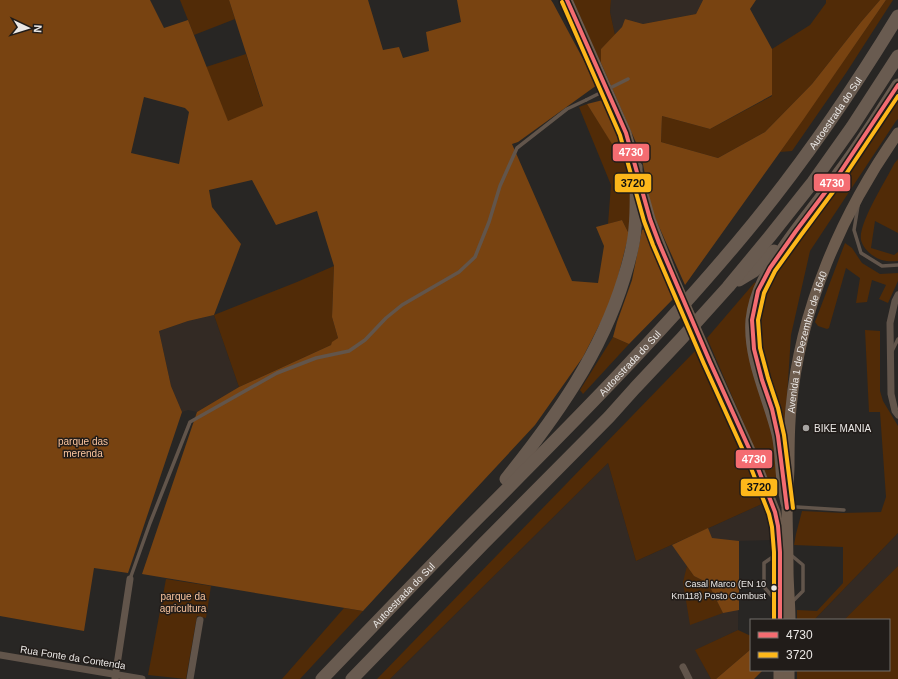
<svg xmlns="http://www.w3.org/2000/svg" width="898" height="679" viewBox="0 0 898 679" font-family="Arial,sans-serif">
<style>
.built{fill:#332a24}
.green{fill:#512b07}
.forest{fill:#784311;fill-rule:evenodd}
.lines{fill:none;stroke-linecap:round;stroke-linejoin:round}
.service{stroke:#62554b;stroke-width:3.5}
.minor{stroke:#62554b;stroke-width:7}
.primary{stroke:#6d5c4e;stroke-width:11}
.motorway{stroke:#695b50;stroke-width:13}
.service-bridge{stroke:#62554b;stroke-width:3.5}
.primary-bridge{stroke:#6d5c4e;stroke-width:11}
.bus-1-casing{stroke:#211c19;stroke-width:7}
.bus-2-casing{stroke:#211c19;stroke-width:7}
.bus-1{stroke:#f46c71;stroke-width:4}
.bus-2{stroke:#fdb71a;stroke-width:4}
.poi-dot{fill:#a7a4a2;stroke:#211c19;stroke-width:1.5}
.bus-dot{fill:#ebe8e6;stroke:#211c19;stroke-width:1.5}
.labels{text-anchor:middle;stroke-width:3;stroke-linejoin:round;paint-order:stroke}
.bus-label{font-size:9px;fill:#ebe8e6;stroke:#211c19;text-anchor:end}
.street-label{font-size:10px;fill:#ebe8e6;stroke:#211c19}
.poi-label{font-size:10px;fill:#ebe8e6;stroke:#211c19;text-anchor:start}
.park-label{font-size:10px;fill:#fac49d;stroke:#211c19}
.line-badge{stroke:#211c19;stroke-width:1.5}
.badge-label{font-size:11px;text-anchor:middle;font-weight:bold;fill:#fff}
.pale-badge-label{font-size:11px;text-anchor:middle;font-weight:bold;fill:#111}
</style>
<rect width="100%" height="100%" fill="#282624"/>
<path class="built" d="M611,0H703L696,14L643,24L625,19L622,27L615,35L610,12Z
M214,315L239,387L197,412L188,410L182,412L171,386L159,331L188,321Z
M608,463L636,561L764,503L773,540L739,541L738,630L696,650L711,679H390Z
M898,533V566L844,620H814Z"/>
<path class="green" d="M180,0H229L235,19L194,35Z
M573,0H611L610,12L615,35L601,49V63L596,53Z
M826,0H880L861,22L812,84L765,132L718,158L661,142L662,116L710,129L772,96V49L810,25L826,3Z
M886,0H893L846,73L792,151L780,152Z
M246,54L263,107L228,122L206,67Z
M898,96V119L896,121L810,251L791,335L786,412V440L763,365L758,341L757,330L761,311L768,288L781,267Z
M587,104L612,143L619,141L630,180L631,201L629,234L622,220L608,224L611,185L579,107Z
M898,159V233L875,221L871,248L894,255L898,252V261C888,262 880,261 872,255C867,251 863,247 861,240C858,224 886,180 894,164Z
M845,243L852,248L862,263L880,274L898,273V281L888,303L879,299L886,285L872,280L867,302L856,303L860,278L846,268L829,328L827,329L818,326L815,322Z
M334,266L332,317L338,338L333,342L331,345L239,387L214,315L297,282Z
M755,282L756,284L748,311L776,440L779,483L769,482L707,338Z
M865,330L880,331V391L883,401L898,426V533L814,620H797V610L817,611L843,583V547L794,545L796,534L802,511L843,513L881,512L886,497L880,412H869Z
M613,337L629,344L583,394L580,390Z
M696,350L764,503L636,561L608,463L390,679H377Z
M687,566L694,576L708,583L723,613L690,625L683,582Z
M898,566V679H797V670H889V620H844Z
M166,579L211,586L206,618L197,616L186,679L148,675Z
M344,608L363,611L300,679H282Z
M738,630L751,636V649L716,679H711L695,650Z"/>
<path class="forest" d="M0,0H150L164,28L188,20L228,121L263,106L229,0H368L383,50L399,47L403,58L429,51L426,32L461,22L457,0H551L553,3L597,85L518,142L512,144L572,281L598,283L604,246L596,227L622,220L629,234L612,300L583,357L535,425L456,510L363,611L142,574L197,412L239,387L331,345L332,342L338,338L332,317L334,266L317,211L276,225L252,180L209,190L212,207L241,244L214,315L188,321L159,331L171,386L182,412L128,573L94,568L84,631L0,616ZM144,97L185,108L189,112L179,164L131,153Z
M703,0H756L750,9L772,49V95L710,129L662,116L661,142L718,158L765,132L812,84L861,22L880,0H886L803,120L685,285L652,211L641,154L601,63V49L622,27L625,19L643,24L696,14Z
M603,100L619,141L612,144L587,104Z
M647,228L674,298L629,344L613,337L617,322L632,280L642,230Z
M708,528L712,538L739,541V610L723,613L708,583L694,576L672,545Z
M751,649V670H763L754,679H716Z"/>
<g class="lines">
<path class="service" d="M858,206L854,230L861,253L882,266L898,265
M892,351L898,339
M797,507L844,510
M791,555L803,565V591L793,601
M130,579L150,523L190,422L277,373L316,358L349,351L365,340L386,318L402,305L459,272L475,257L489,222L500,186L517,148L567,109L586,100
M777,602L764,587V563L777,554"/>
<path class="minor" d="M898,295L895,301L890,323L891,394L895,411L898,415
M0,655L142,679
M683,667L689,679
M115,678L130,579
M190,679L200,620"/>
<g class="primary">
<path d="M567,0L626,133L650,219L672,275"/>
<path d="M710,362L757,466L775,512L778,526L780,552V620"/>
<path id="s1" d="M790,620C790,603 788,586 788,569C788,547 787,524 787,502C787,490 789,478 789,466C789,447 789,428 791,408C800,309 841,214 898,133"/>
<path d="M779,679V670"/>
<path d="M789,679V670"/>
</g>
<g class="motorway">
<path d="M739,280L754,271L774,251"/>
<path d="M506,479C555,418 601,354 624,278C629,262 634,245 635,228C637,208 636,187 636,167"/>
<path d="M787,503C786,498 785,493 784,488C781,470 782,452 778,434C769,397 749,359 752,320C755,291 769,269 785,246C802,221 822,198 839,173C860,145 879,115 898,85"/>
<path id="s2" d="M322,679C375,624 428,568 482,514C570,426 657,338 737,243C797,172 850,95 898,16"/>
<path d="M352,679L483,544L609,417L635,388L682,338L728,287L771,235L813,182L852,127L898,56"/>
</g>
<path class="service-bridge" d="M586,100L628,79"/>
<path class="primary-bridge" d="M672,275L710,362"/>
<defs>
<path id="bus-1" d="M567,0L626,133L650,219L659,243L710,362L757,466L775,512L778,526L780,552V620
M787,508L778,436L772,409L762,380L754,349L752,320L758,291L770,268L796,231L839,174L898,85"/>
<path id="bus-2" d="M562,2L620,135L644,221L653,245L704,364L751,468L769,514L772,527L774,552V620
M793,508L784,435L778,408L768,378L760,348L758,320L764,293L775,271L801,235L844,177L898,96"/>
</defs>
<use href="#bus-1" class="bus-1-casing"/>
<use href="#bus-2" class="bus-2-casing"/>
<use href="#bus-1" class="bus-1"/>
<use href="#bus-2" class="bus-2"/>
</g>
<circle class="poi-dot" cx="806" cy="428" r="4"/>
<circle class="bus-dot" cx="774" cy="588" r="3.5"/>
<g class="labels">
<g class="bus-label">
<text x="766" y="587">Casal Marco (EN 10<tspan x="766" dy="12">Km118) Posto Combust</tspan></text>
</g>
<g class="street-label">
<text dy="4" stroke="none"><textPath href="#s2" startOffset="765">Autoestrada do Sul</textPath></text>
<text dy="4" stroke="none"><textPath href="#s1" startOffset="280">Avenida 1 de Dezembro de 1640</textPath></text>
<text dy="4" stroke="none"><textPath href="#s2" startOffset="441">Autoestrada do Sul</textPath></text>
<text dy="4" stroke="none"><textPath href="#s2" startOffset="117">Autoestrada do Sul</textPath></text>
<text transform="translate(73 657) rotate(9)" y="4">Rua Fonte da Contenda</text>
</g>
<g class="poi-label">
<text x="814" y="432">BIKE MANIA</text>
</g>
<g class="park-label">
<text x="83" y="445">parque das<tspan x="83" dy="12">merenda</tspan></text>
<text x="183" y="600">parque da<tspan x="183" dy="12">agricultura</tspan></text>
</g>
</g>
<g class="line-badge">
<rect x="612" y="143" width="38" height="19" rx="4" fill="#f46c71"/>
<rect x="813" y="173" width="38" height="19" rx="4" fill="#f46c71"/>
<rect x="614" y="173" width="38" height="20" rx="4" fill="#fdb71a"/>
<rect x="735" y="449" width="38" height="20" rx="4" fill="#f46c71"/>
<rect x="740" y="478" width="38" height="19" rx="4" fill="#fdb71a"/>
</g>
<g class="badge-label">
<text x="631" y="156">4730</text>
<text x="832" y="187">4730</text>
<text x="754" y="463">4730</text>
</g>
<g class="pale-badge-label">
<text x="633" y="187">3720</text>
<text x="759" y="491">3720</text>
</g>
<rect x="750" y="619" width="140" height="52" fill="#211c19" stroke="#726e6b"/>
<rect x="758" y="632" width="20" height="6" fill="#f46c71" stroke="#726e6b"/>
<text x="786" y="639" font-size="12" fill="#ebe8e6">4730</text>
<rect x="758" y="652" width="20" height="6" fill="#fdb71a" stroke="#726e6b"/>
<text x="786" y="659" font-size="12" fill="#ebe8e6">3720</text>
<g transform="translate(28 28) rotate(94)" stroke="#211c19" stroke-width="3" paint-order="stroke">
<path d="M0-3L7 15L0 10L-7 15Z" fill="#ebe8e6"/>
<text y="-6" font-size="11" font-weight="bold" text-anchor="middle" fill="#ebe8e6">N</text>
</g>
</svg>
